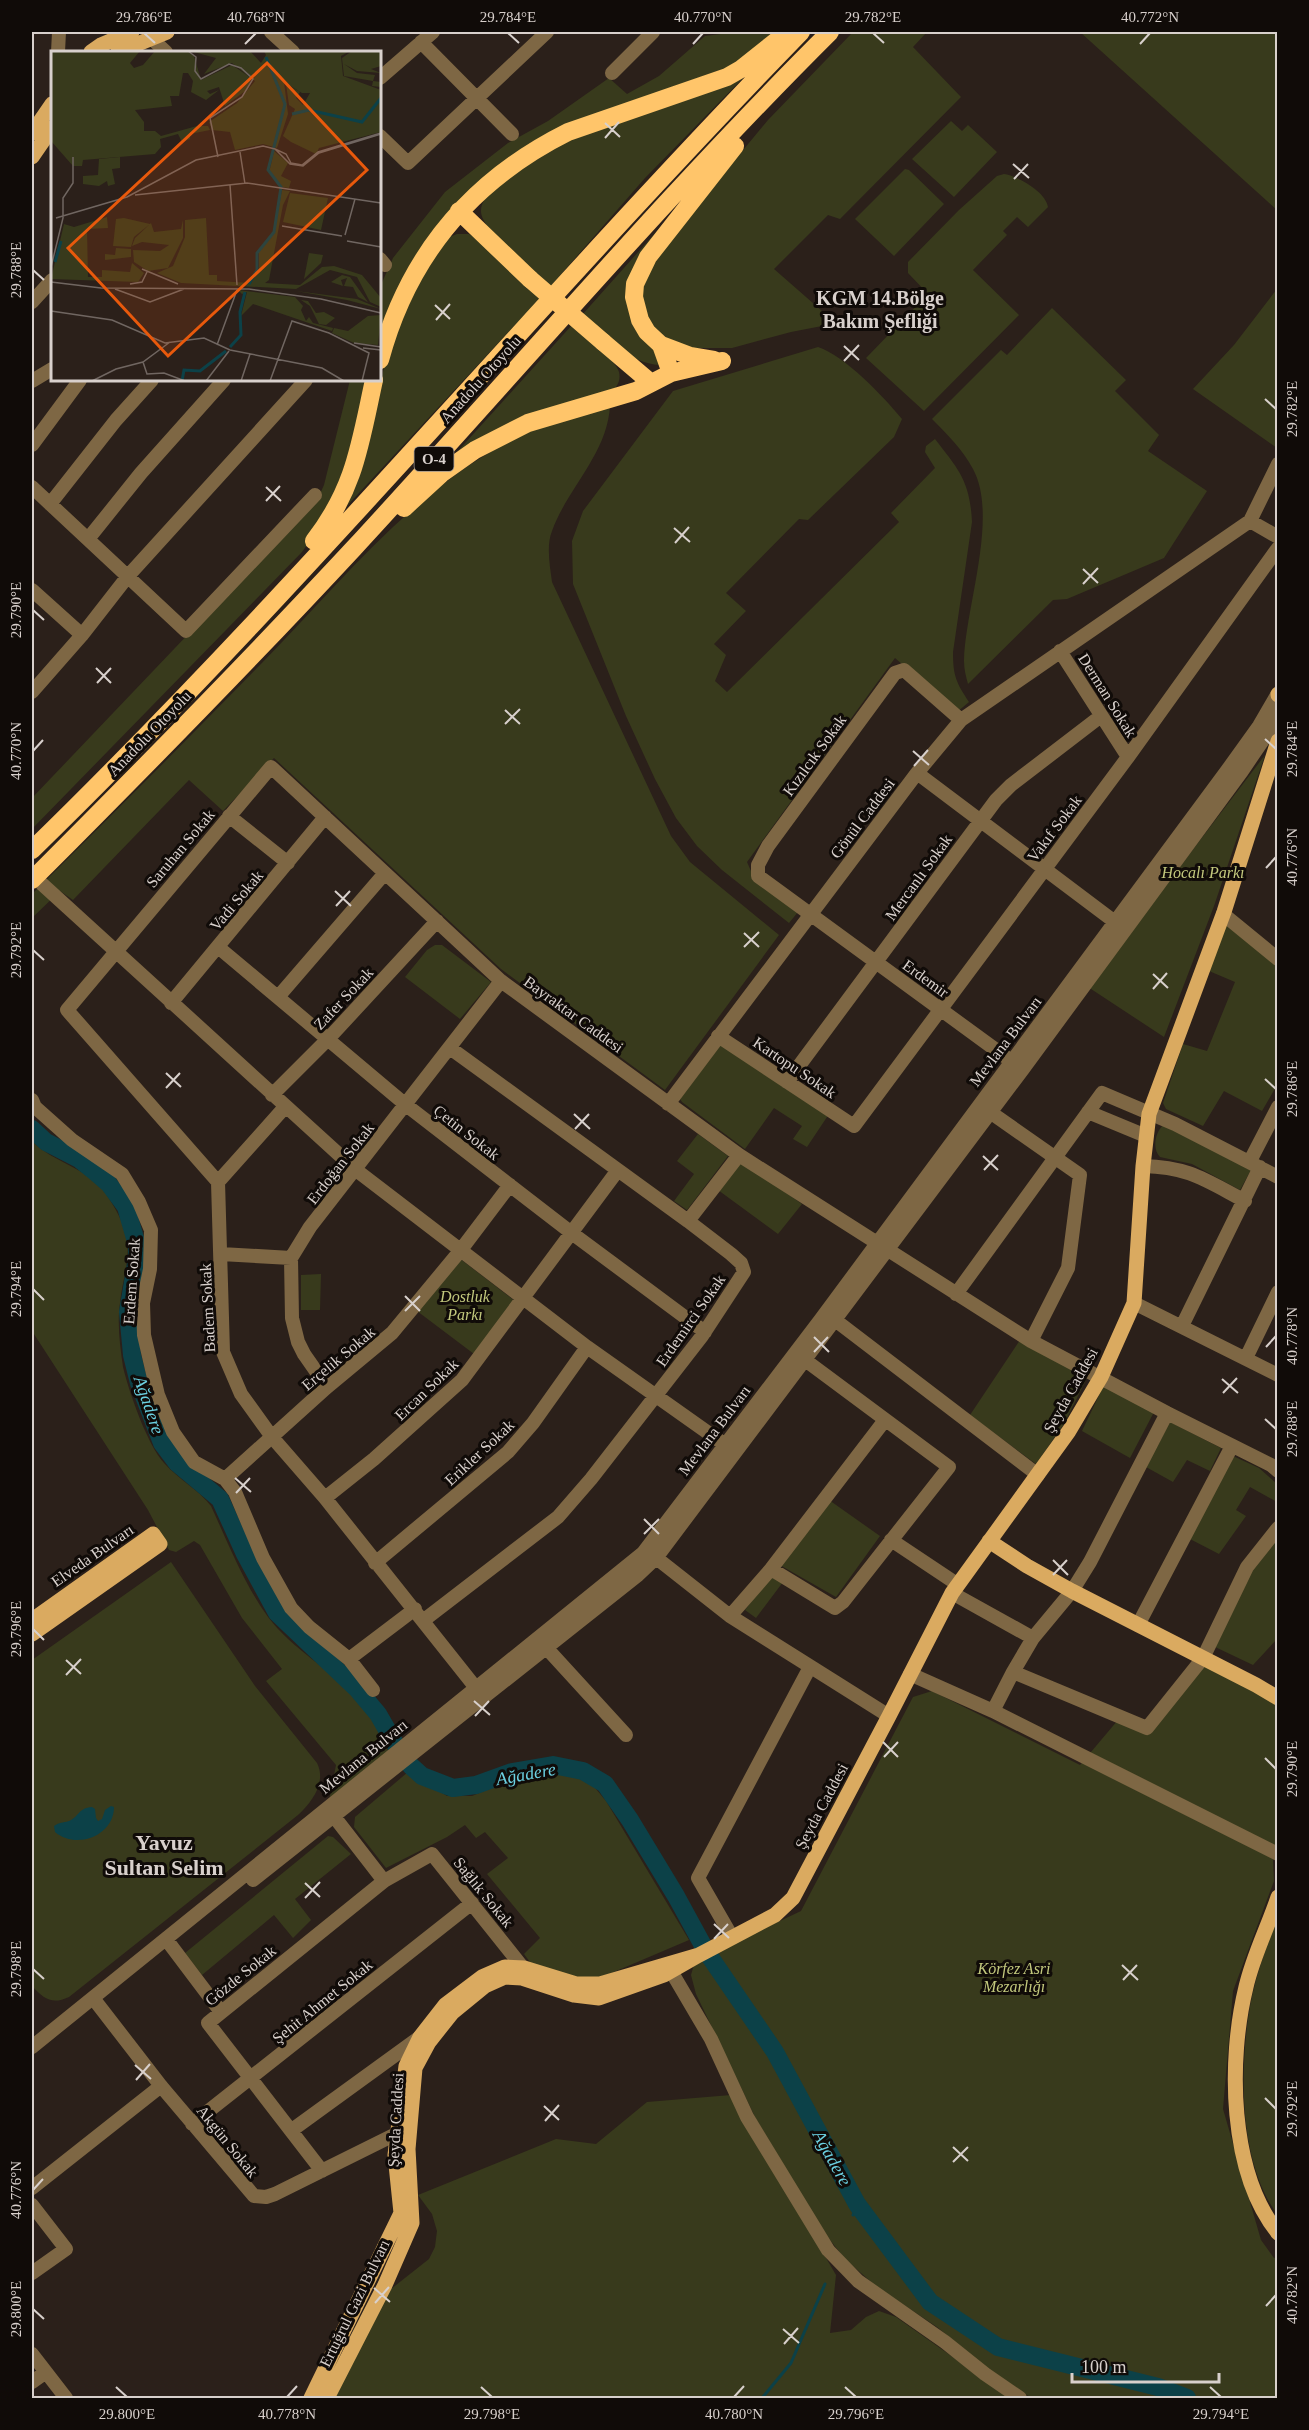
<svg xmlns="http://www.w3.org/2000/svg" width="1309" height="2430" viewBox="0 0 1309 2430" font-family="'Times New Roman',serif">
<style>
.green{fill:#383a1c}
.water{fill:#0c4148}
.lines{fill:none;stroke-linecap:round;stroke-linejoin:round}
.stream{stroke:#0c4148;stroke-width:3}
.river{stroke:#0c4148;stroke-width:18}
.minor{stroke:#7e6744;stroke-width:14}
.major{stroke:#daaa60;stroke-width:15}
.highway{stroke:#ffc56a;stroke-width:18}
.highway-bridge{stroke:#ffc56a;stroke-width:18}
.ticks{fill:none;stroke:#d8d0cc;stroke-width:2}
.labels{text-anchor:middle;stroke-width:6;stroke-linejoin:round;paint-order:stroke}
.shield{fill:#100b08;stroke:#9c9591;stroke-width:1.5}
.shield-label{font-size:15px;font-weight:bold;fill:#d8d0cc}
.street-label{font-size:16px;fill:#d8d0cc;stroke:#100b08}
.park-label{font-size:16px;font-style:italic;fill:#c2c87d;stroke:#100b08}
.water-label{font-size:18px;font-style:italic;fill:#6bd0e1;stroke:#100b08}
.quarter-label{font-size:20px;font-weight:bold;fill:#d8d0cc;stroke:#100b08}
.district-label{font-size:22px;font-weight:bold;fill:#d8d0cc;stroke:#100b08}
.inset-river{fill:none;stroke:#0c4148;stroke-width:3}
.inset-road{fill:none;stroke:#706661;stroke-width:1.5}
.view{fill:#e8590c;fill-opacity:0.15;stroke:#e8590c;stroke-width:3}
.inset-edge{fill:none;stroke:#d8d0cc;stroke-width:3}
.neatline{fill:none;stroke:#d8d0cc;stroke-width:2}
.ticks-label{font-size:15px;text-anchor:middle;fill:#d8d0cc}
</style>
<rect width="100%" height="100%" fill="#2b201a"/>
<path class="green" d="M736,32H777L731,66L599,114L458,206L380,343V287L393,258L445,192L508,143L548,121L609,78L627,94L659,76L705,36Z
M853,32H927L913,47L961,97L840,219L828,215L774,269L830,318L822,326L791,332L732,348H685L671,342L650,323L643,306L642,292L646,275L696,207L768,120Z
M1080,32H1277V210Z
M745,76L645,178L550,287C535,272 481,231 481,211C481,203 486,197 491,190L552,147Z
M951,121L962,131L968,125L997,152L954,197L912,159Z
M905,169L909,170L944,204L894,256L855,219Z
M1004,174C1018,176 1046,192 1048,207L1028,227L1017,217L1003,231L1007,235L973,270L1019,315L924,411L866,358L928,294L908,273V262L959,210L997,176Z
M673,213L636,262L626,289L654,344L660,365C629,364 604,334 582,315Z
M457,234H469L480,240L540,298L345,508L359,477L388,350L403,308L447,238Z
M1277,289V448L1193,389L1234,345Z
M1052,308L1126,380L1115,391L1159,435L1148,451L1207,491L1164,558L1067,599L1053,600L968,684C966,677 964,669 964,661C965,608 999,517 973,469C963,450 947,434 932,419L1001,350L1007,355Z
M572,325C584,336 615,358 619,372C621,381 617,387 611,393L457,452Z
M818,347C845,356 883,396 902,419L894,437L808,520L799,519L726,593L746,611L714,644L726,655L715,681L727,692L899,522L891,513L935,468L925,452L926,446L935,439C959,470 970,481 972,522L953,652C953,676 956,682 969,702L957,712L895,658L747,862L754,878L798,912L789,923L722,870L697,846L676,818L655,779L626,716L573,584L572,541L583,511L673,391Z
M350,380H369L351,461L326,518L302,552L32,829V798L318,498L324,485Z
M610,405C608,453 568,487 552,531C546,546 550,566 552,582L671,836L690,862L779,935L665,1090L501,969L274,758L223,811L189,780L73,900L60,891L32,918V894C108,819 184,743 259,666C340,584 414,487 520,436C548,422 580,414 610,405Z
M1265,755L1214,906L1164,1037L1088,987Z
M1226,923L1277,965V1085L1262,1111L1224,1091L1203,1126L1166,1109L1163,1103L1183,1044L1207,1051L1235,982L1209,971Z
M435,945H442L491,982L460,1019L405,977L427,950Z
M725,1045L829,1114L807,1147L793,1139L802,1126L774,1108L745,1149L682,1102L680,1099L720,1046Z
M1163,1125L1251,1170L1240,1190L1192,1164L1160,1157C1152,1149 1155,1133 1163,1125Z
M698,1134L728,1156L687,1210L674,1201L694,1174L677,1161Z
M32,1141C53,1163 89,1168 106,1194C114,1206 125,1224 127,1239C130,1261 122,1282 120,1303C117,1323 120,1346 123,1367C129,1392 147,1444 164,1463C178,1479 198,1489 211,1506C228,1543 244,1584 268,1617C292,1649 329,1668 356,1697C371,1713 380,1734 389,1752L329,1801L336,1765L266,1681L282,1669L242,1618L200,1545L194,1541L176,1552L169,1550L148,1510L32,1331Z
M741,1161L802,1204L778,1234L718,1190Z
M459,1258L515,1301L474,1354L417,1311Z
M321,1274L320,1310H301V1275Z
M1020,1340L1088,1376L1064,1424L1036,1464L970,1415Z
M1104,1385L1154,1412L1130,1458L1082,1431Z
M1170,1422L1221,1448L1210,1471L1187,1460L1173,1482L1146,1467Z
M1233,1456L1259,1468L1277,1484V1502L1250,1487L1236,1510L1246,1516L1219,1554L1190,1539Z
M829,1500L880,1536L836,1597L778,1564Z
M1277,1539V1639L1253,1665L1213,1646L1249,1572Z
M171,1562L255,1686L317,1763C327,1783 311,1803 298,1815L69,1997C52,2005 44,1999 32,1986V1660Z
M771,1575L783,1582L756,1618L745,1610Z
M1202,1665L1278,1703V1835L1273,1861L1274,1881L1233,1991L1223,2109L1261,2240L1274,2258L1277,2257V2398H1032L1007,2384L937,2327L877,2287L845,2259L823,2231L756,2119L696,1994L691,1975L695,1961L801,1911L913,1697L932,1691L1080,1765L1118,1720L1146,1732Z
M408,1772L447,1796H472L498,1785L545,1773L571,1775L591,1783L606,1801L689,1940L595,1980H580L535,1969L524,1954L540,1938L487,1874L508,1858L485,1832L476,1838L465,1825L447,1837L386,1868L354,1827L355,1817Z
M328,1836L333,1837L351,1854L295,1899L311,1920L293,1938L274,1915L202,1975L185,1953Z
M1277,1917V2214C1237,2159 1239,2060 1252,1996C1258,1969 1268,1943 1277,1917Z
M731,2095L836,2275L830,2333L851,2330L866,2317L879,2311L896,2317L1011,2398H333L391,2289L429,2259L435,2247L437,2231L432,2214L418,2195L556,2139L596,2144L647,2102Z"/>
<path class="water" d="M111,1806L114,1807C114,1836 76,1850 55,1832L54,1826C60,1822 62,1823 69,1821C79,1817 78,1808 92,1807L95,1809L96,1818L98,1821L102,1819L105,1810Z"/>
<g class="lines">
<path class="stream" d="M853,2215L857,2204
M762,2398L791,2363L825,2284"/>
<path class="river" d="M32,1129L46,1142L79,1159L94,1171L109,1184L126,1207L137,1245V1258L128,1312L132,1355L139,1383L162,1443L177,1463L220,1499L245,1554L277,1613L357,1689L378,1714L401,1754L411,1766L422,1776L453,1788L476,1785L512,1772L553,1765L583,1771L605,1784L630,1820L676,1896L706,1951L775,2052L857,2204L930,2302L998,2347L1158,2387L1187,2398"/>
<path class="minor" d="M271,32L293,52
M151,38L166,52
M421,42L512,134
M58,52L59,32
M612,73L653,32
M380,78L433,32
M380,136L408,163L547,32
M380,259L385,265
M32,302L52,280
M32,381L52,369
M32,445L80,380
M32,487L186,631L315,495
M50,504L116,420L152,380
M1250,521L1278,464
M88,539L141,473L224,380
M32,590L82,635
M1060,651L1128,757
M32,692L82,635L128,576L306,380
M961,720L904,670L895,673L768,846L758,865V876L1018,1066
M917,773L1115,922
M229,816L288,863
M42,884L356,1170L587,1347L731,1449
M1223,914L1278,959
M218,947L406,1105L573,1234L705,1332
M278,997L385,873
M171,1003L325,817
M718,1036L854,1126L1128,757L1278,548
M787,1082L996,800L1011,785L1101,716
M272,1095L328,1039L437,921
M32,1100L35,1107L72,1140L122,1174L139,1202L151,1230L150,1269L143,1303L144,1335L158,1395L173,1432L194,1462L225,1479L235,1492L263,1558L291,1608L309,1627L349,1659L373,1690
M668,1104L917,773L961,720L1250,521L1278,537
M990,1112L1080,1175L1068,1268L1031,1341
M1088,1112L1146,1136
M1250,1161L1278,1107
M1143,1166C1189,1167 1205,1180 1245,1201
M218,1182L285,1107
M688,1221L739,1155
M221,1254L291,1258
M956,1294L1102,1093L1175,1124L1278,1177
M1134,1303L1278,1375
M835,1320L1038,1475
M1182,1326L1260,1167
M1246,1358L1278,1292
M327,1387L304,1354L298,1342L292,1318L291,1258L310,1227L501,981
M225,1479L327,1387L392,1333L460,1251L510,1185
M325,1498L374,1459L462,1380L618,1170
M891,1540L957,1584
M650,1553L730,1616L889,1716
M375,1563L508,1452L533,1423L587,1347
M771,1569L835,1608L843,1602L949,1467L805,1360
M952,1593L1033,1638
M730,1616L771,1569L885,1420
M424,1620L558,1517L591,1479L702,1336L744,1272L741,1263L731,1254L688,1221L450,1048
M1138,1625L1232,1446
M541,1642L626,1735
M349,1659L415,1609
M1013,1672L1147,1728L1203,1658L1247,1567L1278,1528
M910,1674L993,1711L1278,1854
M476,1688L325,1498L272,1437L241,1394L223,1352L218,1182L67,1010L271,767L501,981L739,1155L1031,1341L1167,1413L1271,1465L1278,1471
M993,1711L1013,1672L1033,1638L1072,1591L1090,1562L1167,1413
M329,1810L384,1881L432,1854L528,1974
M253,1880L638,1575L656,1558L1023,1069L1242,771L1278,718
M732,1937L698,1878L810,1667
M166,1939L221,2012
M663,1968L671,1971L711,2039L747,2117L828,2250L858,2281L945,2342L985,2374L1020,2398
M93,1998L161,2086L254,2196L266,2197L275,2194L406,2129
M32,2047L643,1553L821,1319L1226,772L1259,726L1277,695
M192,2124L472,1903
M292,2130L420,2037L423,2039
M322,2171L208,2023L384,1881
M32,2188L161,2086
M32,2205L66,2249L32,2273
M32,2354L66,2398
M32,2382L46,2372"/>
<path class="major" d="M91,52L101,45L132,32
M118,52L167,32
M32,133L52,104
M32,157L52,128
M1278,694V695
M989,1541L1027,1566L1072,1591L1256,1685L1278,1698
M32,1620L153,1534L160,1544L32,1634
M1278,1897C1268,1927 1253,1956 1246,1987C1228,2060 1229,2172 1278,2233
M699,1955L775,1915L793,1898L889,1716L952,1593L1069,1431L1101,1377L1134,1303L1143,1166L1149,1114L1224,912L1278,741
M311,2398L401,2213L395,2155L406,2066L420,2037L445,2005L482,1977L505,1967L524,1968L576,1984H600L699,1955L664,1975L599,1998L574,1995L522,1978L505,1977L485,1986L452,2013L429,2042L415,2068L408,2149L412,2223L385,2285L327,2398"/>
<path class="highway" d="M459,211L530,279
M603,342L650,382
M661,345L690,356L714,360
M380,360C408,256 472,180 568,132L727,77L741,69L780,38
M671,373L661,345L647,332L640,320L634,297L635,284L648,257L735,146
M404,508L441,474L475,450L528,423L636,391L671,373L722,361
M314,541C355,488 360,444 374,380
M32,850C300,589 540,300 801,32
M32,880C141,771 249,661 354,548C513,376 664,197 830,32"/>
<path class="highway-bridge" d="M530,279L603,342"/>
</g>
<path class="ticks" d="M144,33L155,43M508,33L519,43M873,33L884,43M245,44L256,33M693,44L703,33M1140,44L1150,33M605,123L620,137M605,138L619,122M1013,164L1029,178M1014,179L1028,164M33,270L44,280M435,305L450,319M436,320L450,304M844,346L859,360M844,361L859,345M1265,399L1276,409M266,487L281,501M266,501L280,486M674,528L690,542M675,543L689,527M1083,569L1098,583M1083,584L1098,568M33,610L44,620M96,668L111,683M97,683L111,668M505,710L520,724M505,724L520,709M1265,739L1276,749M33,751L43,740M913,751L929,765M914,766L928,750M1266,868L1276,857M335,891L351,906M336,906L350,891M744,933L759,947M744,947L759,932M33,950L44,960M1153,974L1168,988M1153,989L1167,973M166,1073L181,1087M1265,1079L1276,1089M166,1088L180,1073M574,1114L590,1129M575,1129L589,1114M983,1156L998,1170M984,1170L998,1155M33,1289L44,1300M405,1296L420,1311M405,1311L420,1296M814,1337L829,1352M1266,1347L1276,1336M814,1352L828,1337M1222,1379L1238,1393M1223,1393L1237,1378M1265,1419L1276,1429M235,1478L251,1492M236,1493L250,1478M644,1519L659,1534M644,1534L659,1519M1053,1560L1068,1575M1053,1575L1067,1560M33,1629L44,1640M66,1660L81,1674M66,1675L81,1659M474,1701L490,1715M475,1716L489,1701M883,1742L898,1757M884,1757L898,1742M1265,1758L1276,1769M305,1883L320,1897M305,1898L320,1882M714,1924L729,1938M714,1939L728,1924M1122,1965L1138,1980M33,1969L44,1979M1123,1980L1137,1965M135,2065L151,2079M136,2080L150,2064M1265,2098L1276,2109M544,2106L559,2120M545,2121L559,2105M953,2147L968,2161M953,2162L968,2147M33,2190L43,2179M374,2288L390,2302M375,2303L389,2287M1266,2306L1276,2295M33,2309L44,2319M783,2329L799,2343M784,2344L798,2328M116,2387L127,2397M481,2387L492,2397M845,2387L856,2397M1210,2387L1221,2397M287,2397L297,2386M734,2397L744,2386"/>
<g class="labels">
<rect class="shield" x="414.5" y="447" width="39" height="24" rx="4.5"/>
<g class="shield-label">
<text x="434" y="464">O-4</text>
</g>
<g class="street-label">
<text transform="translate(480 379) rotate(-48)" y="6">Anadolu Otoyolu</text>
<text transform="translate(1108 695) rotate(58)" y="6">Derman Sokak</text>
<text transform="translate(149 733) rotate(-46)" y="6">Anadolu Otoyolu</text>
<text transform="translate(814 755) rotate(-54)" y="6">Kızılcık Sokak</text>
<text transform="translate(862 818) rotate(-53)" y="6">Gönül Caddesi</text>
<text transform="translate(1054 828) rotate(-53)" y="6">Vakıf Sokak</text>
<text transform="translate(180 848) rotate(-50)" y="6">Saruhan Sokak</text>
<text transform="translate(918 877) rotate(-54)" y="6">Mercanlı Sokak</text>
<text transform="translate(236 900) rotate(-50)" y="6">Vadi Sokak</text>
<text transform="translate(926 978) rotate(36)" y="6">Erdemir</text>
<text transform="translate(343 998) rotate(-47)" y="6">Zafer Sokak</text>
<text transform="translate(574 1014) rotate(36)" y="6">Bayraktar Caddesi</text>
<text transform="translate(1005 1041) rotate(-53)" y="6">Mevlana Bulvarı</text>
<text transform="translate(795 1067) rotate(34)" y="6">Kartopu Sokak</text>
<text transform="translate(467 1132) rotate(38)" y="6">Çetin Sokak</text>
<text transform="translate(340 1163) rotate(-52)" y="6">Erdoğan Sokak</text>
<text transform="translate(131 1281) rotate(-86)" y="6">Erdem Sokak</text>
<text transform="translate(207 1308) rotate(-93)" y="6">Badem Sokak</text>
<text transform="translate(690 1320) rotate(-55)" y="6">Erdemirci Sokak</text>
<text transform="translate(338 1358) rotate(-40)" y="6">Erçelik Sokak</text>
<text transform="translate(426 1389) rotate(-44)" y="6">Ercan Sokak</text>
<text transform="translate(1070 1390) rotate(-61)" y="6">Şeyda Caddesi</text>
<text transform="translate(714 1430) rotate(-53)" y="6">Mevlana Bulvarı</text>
<text transform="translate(479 1452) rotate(-43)" y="6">Erikler Sokak</text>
<text transform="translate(92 1555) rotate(-35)" y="6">Elveda Bulvarı</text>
<text transform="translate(363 1756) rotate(-39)" y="6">Mevlana Bulvarı</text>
<text transform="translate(821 1806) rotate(-62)" y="6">Şeyda Caddesi</text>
<text transform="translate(484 1892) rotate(51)" y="6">Sağlık Sokak</text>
<text transform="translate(240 1975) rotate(-39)" y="6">Gözde Sokak</text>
<text transform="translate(322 2001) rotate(-39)" y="6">Şehit Ahmet Sokak</text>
<text transform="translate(395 2120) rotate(-87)" y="6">Şeyda Caddesi</text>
<text transform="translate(228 2141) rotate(51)" y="6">Akgün Sokak</text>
<text transform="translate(354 2303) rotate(-64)" y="6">Ertuğrul Gazi Bulvarı</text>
</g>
<g class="park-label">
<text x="1203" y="878">Hocalı Parkı</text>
<text x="465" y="1302">Dostluk<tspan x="465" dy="18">Parkı</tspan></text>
<text x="1014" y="1974">Körfez Asri<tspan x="1014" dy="18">Mezarlığı</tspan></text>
</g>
<g class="water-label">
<text transform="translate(149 1405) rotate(71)" y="6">Ağadere</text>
<text transform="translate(526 1774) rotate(-10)" y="6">Ağadere</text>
<text transform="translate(832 2158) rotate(61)" y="6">Ağadere</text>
</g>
<g class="quarter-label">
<text x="880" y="305">KGM 14.Bölge<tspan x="880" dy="23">Bakım Şefliği</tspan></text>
</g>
<g class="district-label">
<text x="164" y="1850">Yavuz<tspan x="164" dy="25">Sultan Selim</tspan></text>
</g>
</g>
<g transform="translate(51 51)">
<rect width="330" height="330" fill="#2b201a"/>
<path d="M0,0H89L79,12L83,17L92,14L104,0H136L143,5L150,29L181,14L200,27L197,38L174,55L168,36L156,40L159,43L168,39L155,49L140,41L142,30L137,22H132L128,45H119L121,55L84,59L93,71V80H104L110,85L146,75H157L159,79L139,83V88L131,91L127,83L109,88L110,96L104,103L32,109L31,115H22L0,90ZM139,0H199L210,12L215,4L213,0H299L290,5L292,25L330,39V81L268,97L265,103L240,91L232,85L244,58L238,54L235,33L249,41L245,47L252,54L259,42H251L233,31L237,63L226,97L212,93L184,99L179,81L161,79L158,71L186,52L204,30L181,12L153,23L165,7ZM301,0H330V15L320,18L330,22L306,20L293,13L306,22L324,24L322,30L330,31V36L321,35L322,30L293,25L291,7ZM223,100L237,112L230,125L240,130L238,137L231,136L218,122ZM69,106V117L61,118L64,133L57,135L56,130L48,135L32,133V125L47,124L48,108ZM231,139L239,140L232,154L218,229L214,232L249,234L271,216L283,215L311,224L330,247V256L319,251L306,226L279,219L245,238L130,232L106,222L122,215L134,186V169L155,167L158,224H166V230L200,232L208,218V200L223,182ZM239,142L277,147L270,179L232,171ZM56,166L57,177L36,178L37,226H51V219L79,221L81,212L93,222L87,231L0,228L13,173L23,176ZM73,167L99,173L83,186L80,196L62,195L65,168ZM132,169V187L117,217L97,220L83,211L82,199L109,200L118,194L91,191L81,195L84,187L100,172L103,181L130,178ZM65,197L80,198V206L54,209V203L64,204ZM258,202L272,204L270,212L253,228ZM291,224L299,226L317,251L307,246L302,236L293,235L296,227L290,229L292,235L280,231ZM187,239L244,246L252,255L250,259L255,270L258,266L262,272L282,277L281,280L202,253L190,265L196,241L191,243ZM245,240L306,248L330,258L296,249ZM250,249L257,250L265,262L273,261L284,267L275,274L268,273L259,255ZM330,264L327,294L303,292L281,282L283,277L297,280L317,265Z" fill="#383a1c"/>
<path class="inset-river" d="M241,63L258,59L311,71L330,47M4,211L10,190M198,233L206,219V202L223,181L230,136L217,119L234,53L215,6M179,296L190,284L189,261L194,241M131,330L133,319L149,320L175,300"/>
<path class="inset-road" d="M137,0L145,6L144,20L150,28L178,13L190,17L202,28L191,46L159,67L167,106M330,82L267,101L251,114L240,112L235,103L224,98L239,113L252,115L268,102L330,83M189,101L194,133M179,134L186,234M84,144L196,132L330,152M5,167L76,146L145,109L212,95L224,98M231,175L291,185M294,184L304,148M296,190L330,196M0,216L12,167V147L22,132V106M91,218L127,233M0,231L50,237L198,238L270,248L330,262M79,233L91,231L96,221M64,238L99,251L133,238M0,260L61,269L114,292L153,287L179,299L271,317L293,330M303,292L330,296M166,294L186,239M312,297L330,299M92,311L96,323L113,322L134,330M41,330L65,318L92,311L119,291M155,330L178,300M190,330L199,303M219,330L241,270L278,282L318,302L311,330"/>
<path class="view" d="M216,12L316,119L117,305L17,197Z"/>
<rect width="330" height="330" class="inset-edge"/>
</g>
<rect width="1309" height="2430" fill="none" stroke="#100b08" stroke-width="66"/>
<path d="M1072 2373v9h147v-9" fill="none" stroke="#d8d0cc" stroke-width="3"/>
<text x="1081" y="2373" font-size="18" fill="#d8d0cc" stroke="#100b08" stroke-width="4.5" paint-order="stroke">100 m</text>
<rect x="33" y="33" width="1243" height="2364" class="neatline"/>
<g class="ticks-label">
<text x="144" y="22">29.786°E</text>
<text x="256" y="22">40.768°N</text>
<text x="508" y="22">29.784°E</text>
<text x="703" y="22">40.770°N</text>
<text x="873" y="22">29.782°E</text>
<text x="1150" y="22">40.772°N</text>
<text transform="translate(16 270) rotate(-90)" y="5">29.788°E</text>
<text transform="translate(1292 409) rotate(-90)" y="5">29.782°E</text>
<text transform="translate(16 610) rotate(-90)" y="5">29.790°E</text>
<text transform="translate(1292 749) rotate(-90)" y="5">29.784°E</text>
<text transform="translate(16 751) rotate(-90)" y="5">40.770°N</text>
<text transform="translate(1292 857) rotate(-90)" y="5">40.776°N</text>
<text transform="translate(16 950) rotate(-90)" y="5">29.792°E</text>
<text transform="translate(1292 1089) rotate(-90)" y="5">29.786°E</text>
<text transform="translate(16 1289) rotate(-90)" y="5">29.794°E</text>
<text transform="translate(1292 1336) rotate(-90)" y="5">40.778°N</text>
<text transform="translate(1292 1429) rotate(-90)" y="5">29.788°E</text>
<text transform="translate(16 1629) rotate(-90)" y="5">29.796°E</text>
<text transform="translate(1292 1769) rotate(-90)" y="5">29.790°E</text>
<text transform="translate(16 1969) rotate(-90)" y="5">29.798°E</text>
<text transform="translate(1292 2109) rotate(-90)" y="5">29.792°E</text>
<text transform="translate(16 2190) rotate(-90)" y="5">40.776°N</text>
<text transform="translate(1292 2295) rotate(-90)" y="5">40.782°N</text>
<text transform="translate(16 2309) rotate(-90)" y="5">29.800°E</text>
<text x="127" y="2419">29.800°E</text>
<text x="287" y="2419">40.778°N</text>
<text x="492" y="2419">29.798°E</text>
<text x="734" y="2419">40.780°N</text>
<text x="856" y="2419">29.796°E</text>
<text x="1221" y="2419">29.794°E</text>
</g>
</svg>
